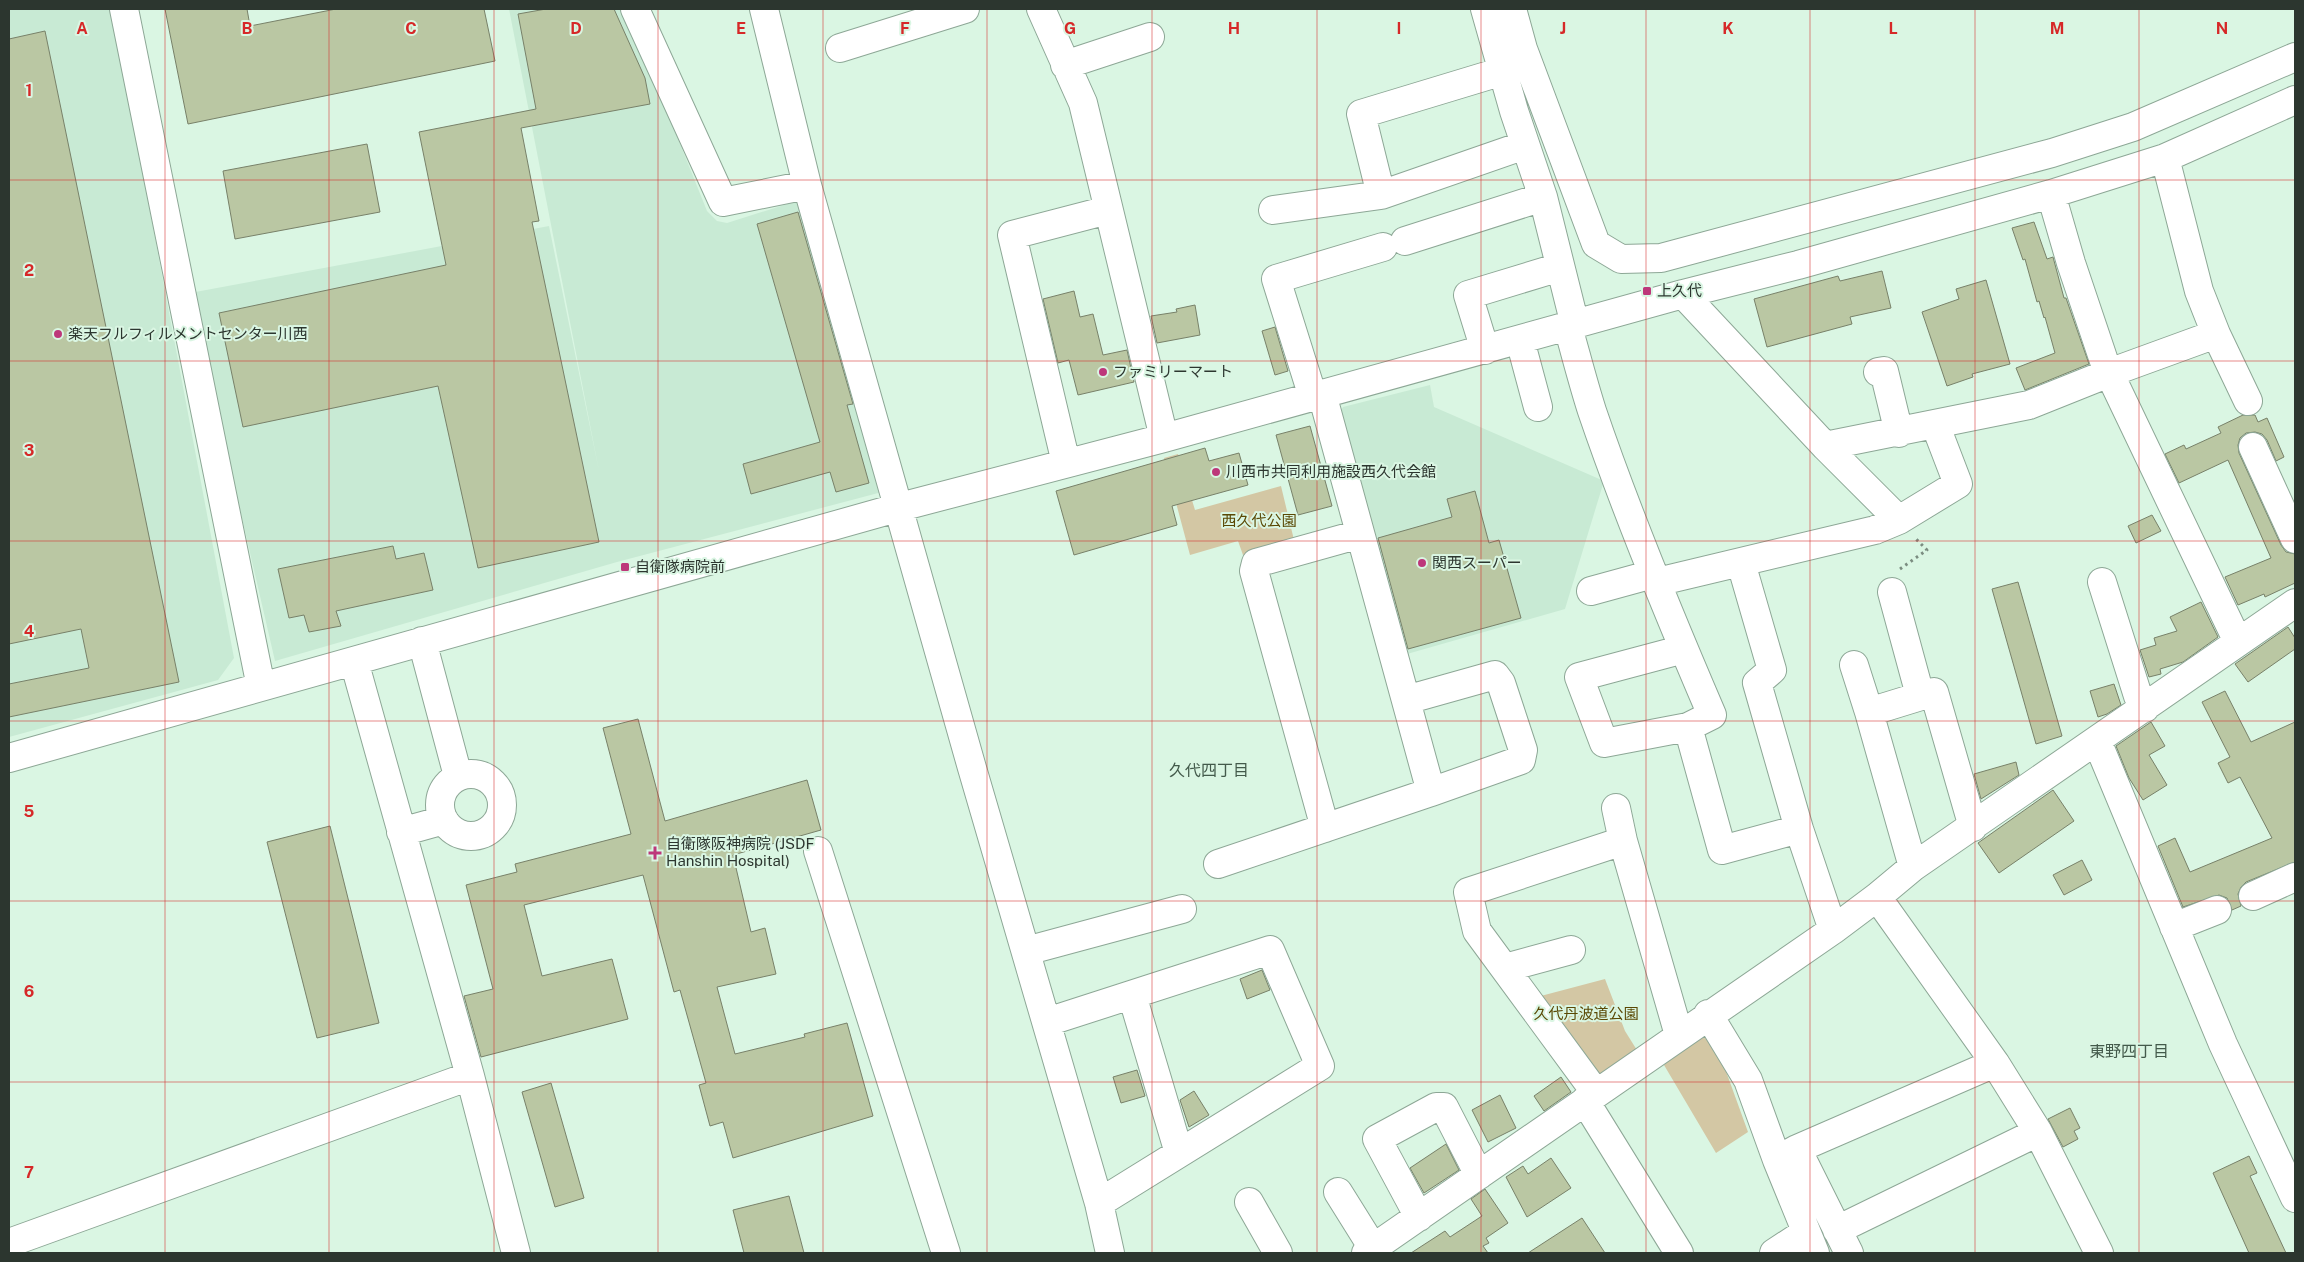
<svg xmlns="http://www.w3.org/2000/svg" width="2304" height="1262" viewBox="0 0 2304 1262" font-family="'Public Sans','Noto Sans JP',sans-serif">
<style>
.built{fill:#c8ead4}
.green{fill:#d3c7a4}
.building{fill:#bac7a3;stroke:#788169}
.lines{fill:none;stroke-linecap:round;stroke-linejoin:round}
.minor-casing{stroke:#8da796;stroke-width:30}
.path{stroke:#7b8d81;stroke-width:3;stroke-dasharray:2.5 4;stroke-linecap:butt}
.minor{stroke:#fff;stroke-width:28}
.grid{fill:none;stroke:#d62828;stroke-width:1;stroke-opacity:0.55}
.poi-dot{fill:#bd377a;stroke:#daf6e3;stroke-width:2}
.labels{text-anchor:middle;stroke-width:4;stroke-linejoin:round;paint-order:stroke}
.poi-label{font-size:15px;fill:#2c362f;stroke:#daf6e3;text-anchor:start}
.park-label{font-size:15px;fill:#5a4804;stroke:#daf6e3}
.neighbourhood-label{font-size:16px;fill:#435a4b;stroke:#daf6e3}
.grid-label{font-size:16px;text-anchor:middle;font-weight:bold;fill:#d62828;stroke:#daf6e3;stroke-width:4;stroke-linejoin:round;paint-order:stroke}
</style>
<rect width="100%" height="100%" fill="#daf6e3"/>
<path class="built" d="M9,9H112L234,658L218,680L9,737Z
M509,9H626L707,211L717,221L727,223L797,201L809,210L882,492L617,562L275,661L190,293L549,226L599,471Z
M1430,385L1434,407L1604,481L1565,609L1400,656L1336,419L1343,407Z"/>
<path class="green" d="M1178,454L1195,510L1281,486L1294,540L1243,555L1238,541L1190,555L1164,458Z
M1605,979L1625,1031L1640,1055L1599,1084L1537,997Z
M1697,1036L1715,1041L1748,1132L1716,1153L1664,1065Z"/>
<path class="building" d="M165,9H247L250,26L336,9H484L495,61L188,124Z
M546,9H614L645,78L650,104L521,128L539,221L532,222L599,542L478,568L438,386L243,427L219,313L446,265L419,132L536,109L518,14Z
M45,31L179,682L9,717V684L89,668L81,629L9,644V39Z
M367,144L380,212L235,239L223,171Z
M798,212L853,404L847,405L869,483L836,492L830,472L751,494L743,464L820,442L757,224Z
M2034,222L2047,259L2053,257L2064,298H2066L2089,364L2025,390L2016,368L2055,353L2045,317L2044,318L2039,301L2037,302L2025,259L2023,260L2012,228Z
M1882,271L1891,308L1850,317L1852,324L1767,347L1754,299L1838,276L1840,281Z
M1986,280L2010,364L1972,374L1973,377L1947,386L1922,312L1959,299L1956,289Z
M1074,291L1080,317L1093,314L1103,355L1127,350L1134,382L1078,395L1069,360L1058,363L1043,299Z
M1195,305L1200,335L1157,343L1151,316L1177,312L1176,309Z
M1275,327L1288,371L1275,375L1262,331Z
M2243,415H2255L2258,422L2267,418L2284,457L2276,461L2267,440L2262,434L2255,432L2246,433L2240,438L2238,445L2239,453L2281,545L2286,552L2295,554V583L2265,597L2264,594L2238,605L2225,577L2271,558L2228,460L2179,483L2165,454L2184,445L2186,449L2221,433L2218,427Z
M1310,426L1332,506L1298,515L1276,435Z
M1205,448L1209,461L1239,453L1248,485L1172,506L1177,525L1074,555L1056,491Z
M1475,491L1489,543L1499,540L1521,618L1408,649L1378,538L1452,517L1447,499Z
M2152,515L2161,531L2136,543L2128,526Z
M393,546L396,559L424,553L433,590L336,611L341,626L309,632L304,615L289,618L278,569Z
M2018,582L2062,736L2036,744L1992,589Z
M2201,602L2218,637L2183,662L2160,669L2161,674L2149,677L2140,650L2156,645L2154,638L2177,631L2170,617Z
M2288,627L2295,638V649L2248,682L2235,664Z
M2114,684L2121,705L2107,714L2098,717L2090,691Z
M2225,691L2251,742L2295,722V862L2246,882L2241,887L2238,894L2241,906L2232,910L2227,898L2219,895L2183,907L2158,846L2175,838L2190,872L2272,838L2240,777L2228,783L2218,763L2230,757L2202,702Z
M638,719L665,821L807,780L821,830L733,855L751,932L765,928L776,974L717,987L735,1054L805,1037L804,1034L847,1023L873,1116L733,1158L723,1122L710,1126L699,1085L706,1083L680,990L674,992L643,875L524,905L542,976L612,959L628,1019L481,1057L464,996L493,989L466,885L517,872L515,864L631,834L603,728Z
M2151,722L2165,746L2149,755L2167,785L2143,800L2129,778L2116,746Z
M2016,762L2019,775L1981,799L1974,774Z
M2053,790L2074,821L1999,873L1978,843Z
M330,826L379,1023L317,1038L267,842Z
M2082,860L2092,880L2064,895L2053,875Z
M1262,970L1270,990L1247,999L1240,979Z
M1137,1070L1145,1096L1121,1103L1113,1077Z
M1561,1077L1571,1092L1544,1111L1534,1096Z
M551,1083L584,1198L555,1207L522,1092Z
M1194,1091L1209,1115L1189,1127L1180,1100Z
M1500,1095L1516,1128L1488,1142L1472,1110Z
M2070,1108L2080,1128L2074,1131L2078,1139L2063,1147L2048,1119Z
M1446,1144L1459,1170L1424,1193L1410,1168Z
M2249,1156L2257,1173L2250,1176L2286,1253H2249L2213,1173Z
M1551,1158L1571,1188L1527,1217L1506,1177L1523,1166L1528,1174Z
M1485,1189L1508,1223L1486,1238L1489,1243L1483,1246L1488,1253H1411L1445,1231L1450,1237L1482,1216L1471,1199Z
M789,1196L804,1253H744L733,1210Z
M1582,1218L1605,1253H1528Z"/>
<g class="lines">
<defs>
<path id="minor" d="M124,9L261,687
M635,9L723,202L807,185
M764,9L807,185L972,768L1099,1203L1110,1253
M1041,9L1083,103L1164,438
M1485,9L1514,111L1543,197L1575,325
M1512,9L1523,49L1596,244L1621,259L1661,258L2052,153L2133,127L2295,57
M840,48L965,9
M1065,65L1150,37
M1503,71L1361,114L1381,195L1525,145
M2051,194L2071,263L2105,364L2238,642
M1273,210L1381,195
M1405,241L1543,197
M1683,294L1825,446L1899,520
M1568,327C1576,355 1583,383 1592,411C1627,514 1669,615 1712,715L1688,727L1722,850L1799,829L1833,930
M2216,334L2248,401
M1520,340L1538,407
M1485,350L1468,295L1560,267
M1878,372L1884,371L1899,433
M1313,397L1276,279L1383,247
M1825,446L2029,405L2109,373L2216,334L2199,291L2165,158
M2253,447L2295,539
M1066,463L1012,235L1108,210
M1741,563L1772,670L1757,683L1799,829
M1657,582L1875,530L1899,520L1958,484L1935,424
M2102,582L2138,696L2145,708
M1591,591L1653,574
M1892,592L1920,695
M422,641L458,776
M1684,649L1579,677L1604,743L1688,727
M354,661L470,1076L516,1253
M1854,665L1869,712
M1406,700L1495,675L1501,683L1523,750L1521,760L1431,792
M2097,741L2223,1044L2295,1198
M9,758L900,507L1164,438L1683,294L1798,265L2051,194L2165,158L2295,100
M440 805a31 31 0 1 1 62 0a31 31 0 1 1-62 0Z
M1616,808L1623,841
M1325,828L1254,571L1256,563L1360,534
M401,832L444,820
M818,851L946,1253
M1218,864L1431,792L1322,394
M1913,867L1869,712L1934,692L1973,827
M2253,896L2295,877
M2174,927L2217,910
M1026,951L1182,909
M1505,968L1571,950
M1132,995L1179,1153
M1708,1014L1748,1080L1777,1160L1815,1253
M1047,1022L1270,950L1320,1066L1099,1203
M1596,1093L1477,931L1468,892L1623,841L1679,1035
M1585,1101L1679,1253
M2038,1132L2099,1253
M1797,1149L1849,1253
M1777,1160L1797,1149L1995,1063
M1338,1192L1373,1248
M1249,1202L1278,1253
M1419,1217L1377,1139L1436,1107H1444L1479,1175
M1837,1230L2038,1132L1995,1063L1877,897
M9,1243L470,1076
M1366,1253L1833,930L1877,897L1913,867L2295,603
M1774,1253L1806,1232"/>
</defs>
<use href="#minor" class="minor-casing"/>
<path class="path" d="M1900,569L1927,550L1914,537"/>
<use href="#minor" class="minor"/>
</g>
<path class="grid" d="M165,9V1253M329,9V1253M494,9V1253M658,9V1253M823,9V1253M987,9V1253M1152,9V1253M1317,9V1253M1481,9V1253M1646,9V1253M1810,9V1253M1975,9V1253M2139,9V1253M9,180H2295M9,361H2295M9,541H2295M9,721H2295M9,901H2295M9,1082H2295"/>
<g class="poi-dot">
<rect x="1642" y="286" width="10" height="10" rx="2.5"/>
<circle cx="58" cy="334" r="5"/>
<circle cx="1103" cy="372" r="5"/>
<circle cx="1216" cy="472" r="5"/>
<circle cx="1422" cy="563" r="5"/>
<rect x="620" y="562" width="10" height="10" rx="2.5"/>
<path d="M652.5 845.5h5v5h5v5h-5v5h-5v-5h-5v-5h5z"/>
</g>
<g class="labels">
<g class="poi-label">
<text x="1657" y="296">上久代</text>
<text x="68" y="339">楽天フルフィルメントセンター川西</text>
<text x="1113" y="377">ファミリーマート</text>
<text x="1226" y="477">川西市共同利用施設西久代会館</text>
<text x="1432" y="568">関西スーパー</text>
<text x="635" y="572">自衛隊病院前</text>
<text x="666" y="849">自衛隊阪神病院 (JSDF<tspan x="666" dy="17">Hanshin Hospital)</tspan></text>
</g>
<g class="park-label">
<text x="1259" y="526">西久代公園</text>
<text x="1586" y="1019">久代丹波道公園</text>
</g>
<g class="neighbourhood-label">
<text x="1209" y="776">久代四丁目</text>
<text x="2129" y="1057">東野四丁目</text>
</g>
</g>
<g class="grid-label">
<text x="82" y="34">A</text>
<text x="247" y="34">B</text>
<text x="411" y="34">C</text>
<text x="576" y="34">D</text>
<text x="741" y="34">E</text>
<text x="905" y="34">F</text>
<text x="1070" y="34">G</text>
<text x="1234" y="34">H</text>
<text x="1399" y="34">I</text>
<text x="1563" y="34">J</text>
<text x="1728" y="34">K</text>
<text x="1893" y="34">L</text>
<text x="2057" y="34">M</text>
<text x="2222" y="34">N</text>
<text x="29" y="96">1</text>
<text x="29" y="276">2</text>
<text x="29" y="456">3</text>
<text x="29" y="637">4</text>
<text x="29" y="817">5</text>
<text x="29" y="997">6</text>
<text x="29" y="1178">7</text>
</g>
<rect width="2304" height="1262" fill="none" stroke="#2c362f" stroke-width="20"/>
</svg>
